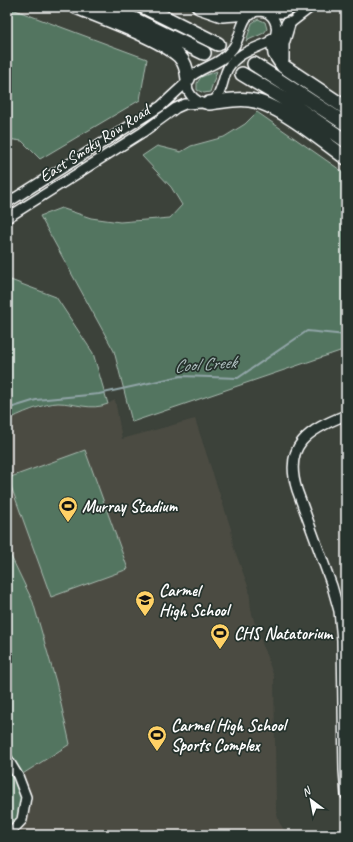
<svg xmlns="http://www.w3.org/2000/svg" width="353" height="842" viewBox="0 0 353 842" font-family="Caveat,sans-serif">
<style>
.built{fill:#4c4c43}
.green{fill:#537560;stroke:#a9bab0}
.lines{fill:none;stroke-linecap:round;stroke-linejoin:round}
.stream{stroke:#91a5a7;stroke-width:2}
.highway-tunnel{stroke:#50554e;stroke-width:13;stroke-dasharray:13 6;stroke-linecap:butt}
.minor-casing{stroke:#fff;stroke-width:12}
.highway-casing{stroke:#fff;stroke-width:16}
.minor{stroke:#26332d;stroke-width:9}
.highway{stroke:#26332d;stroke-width:13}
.labels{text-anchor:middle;stroke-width:3.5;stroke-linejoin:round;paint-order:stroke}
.street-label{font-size:17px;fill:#fff;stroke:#26332d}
.poi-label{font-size:17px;font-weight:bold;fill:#fff;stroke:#26332d;text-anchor:start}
.water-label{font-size:18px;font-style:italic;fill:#acbcbd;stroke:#26332d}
</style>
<rect width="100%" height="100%" fill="#3c423a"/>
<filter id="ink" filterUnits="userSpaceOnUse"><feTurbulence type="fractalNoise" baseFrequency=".025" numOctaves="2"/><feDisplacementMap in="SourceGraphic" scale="8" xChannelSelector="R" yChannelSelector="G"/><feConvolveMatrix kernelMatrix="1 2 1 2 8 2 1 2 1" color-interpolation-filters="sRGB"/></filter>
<g filter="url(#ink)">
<path class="built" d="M115,400L122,439L195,419L231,529L233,546L249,589L251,610L255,624L274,677L276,811L279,822L287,835H13L21,775L70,743L56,682L33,602L7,548V421L16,415L57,403L84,407L106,405Z"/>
<path class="green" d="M7,7L147,59L140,100L40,159L22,141L7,139Z
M258,19L265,22L267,29L264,33L246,41L252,23Z
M217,71L210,92L204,93L197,90V83L201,77Z
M257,112L346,174V349L132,422L114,351L40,216L61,208L91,218L120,222L170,218L182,205L171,187L142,156L157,146L181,152L191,146L224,137L245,124Z
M7,239H8V279L56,297L93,353L108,404C91,411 75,403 58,403C46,403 17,414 7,421Z
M85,450L128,569L51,597L8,478Z
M7,548L33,602L56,682L70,744L21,775L30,803L25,821L7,835Z"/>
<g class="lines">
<path class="stream" d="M7,409L36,400L99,394L181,376L238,378L307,331L346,335"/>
<path class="highway-tunnel" d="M218,44L254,64
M204,53L242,74"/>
<defs>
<path id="minor" d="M259,11C274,11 281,28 273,40C256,49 239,51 228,68C221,80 223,101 206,104C194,102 184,91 188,79C203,65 220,66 233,48C243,35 239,13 259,11Z
M268,13H282L294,7
M284,28L311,7
M7,203L161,106L187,82
M7,218L143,132L176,108L185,104L201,103
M346,415C308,430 283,445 297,490L332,586L339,611L342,640L344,770L346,795
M7,758L18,776L26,797L22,820L8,835"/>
<path id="highway" d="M76,7C101,17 161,39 179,56C185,62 187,70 188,79
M109,7L204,53
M144,7L218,44
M199,7L222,15L250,13
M273,40L275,54L283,66L346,108
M282,60V44L288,24
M254,64L346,124
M242,74L289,102L346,141
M209,103C222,102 235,98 249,100C278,103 322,141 346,158"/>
</defs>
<use href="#minor" class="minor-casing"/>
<use href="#highway" class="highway-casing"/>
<use href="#minor" class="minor"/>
<use href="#highway" class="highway"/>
</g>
</g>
<defs>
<symbol id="stadium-pin" viewBox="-11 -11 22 30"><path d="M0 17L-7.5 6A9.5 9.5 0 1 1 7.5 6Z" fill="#ffd166" stroke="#26332d"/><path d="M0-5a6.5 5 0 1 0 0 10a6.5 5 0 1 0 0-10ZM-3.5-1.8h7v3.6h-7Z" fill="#111"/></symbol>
<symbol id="school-pin" viewBox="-11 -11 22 30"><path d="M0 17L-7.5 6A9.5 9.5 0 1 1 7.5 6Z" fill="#ffd166" stroke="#26332d"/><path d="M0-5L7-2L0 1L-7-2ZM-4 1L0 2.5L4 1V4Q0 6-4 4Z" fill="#111"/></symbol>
</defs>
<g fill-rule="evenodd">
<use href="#stadium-pin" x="57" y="495" width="22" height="30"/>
<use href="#school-pin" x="134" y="589" width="22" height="30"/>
<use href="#stadium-pin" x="209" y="622" width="22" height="30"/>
<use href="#stadium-pin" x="146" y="724" width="22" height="30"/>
</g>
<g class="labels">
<g class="street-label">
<text transform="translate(94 143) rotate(-33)" y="6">East Smoky Row Road</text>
</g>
<g class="poi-label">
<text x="82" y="512">Murray Stadium</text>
<text x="159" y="596">Carmel<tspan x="159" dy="20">High School</tspan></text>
<text x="234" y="639">CHS Natatorium</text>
<text x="171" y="731">Carmel High School<tspan x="171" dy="20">Sports Complex</tspan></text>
</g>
<g class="water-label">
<text transform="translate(205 364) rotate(-4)" y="6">Cool Creek</text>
</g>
</g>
<rect width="353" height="842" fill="none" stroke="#26332d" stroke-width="24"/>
<rect x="12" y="12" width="329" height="818" fill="none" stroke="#fff" stroke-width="1.5" filter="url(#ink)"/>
<g transform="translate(311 800) rotate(328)" stroke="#26332d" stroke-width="3" paint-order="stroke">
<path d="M0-3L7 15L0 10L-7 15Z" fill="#ffffff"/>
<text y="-6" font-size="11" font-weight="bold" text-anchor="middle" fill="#ffffff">N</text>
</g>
</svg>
